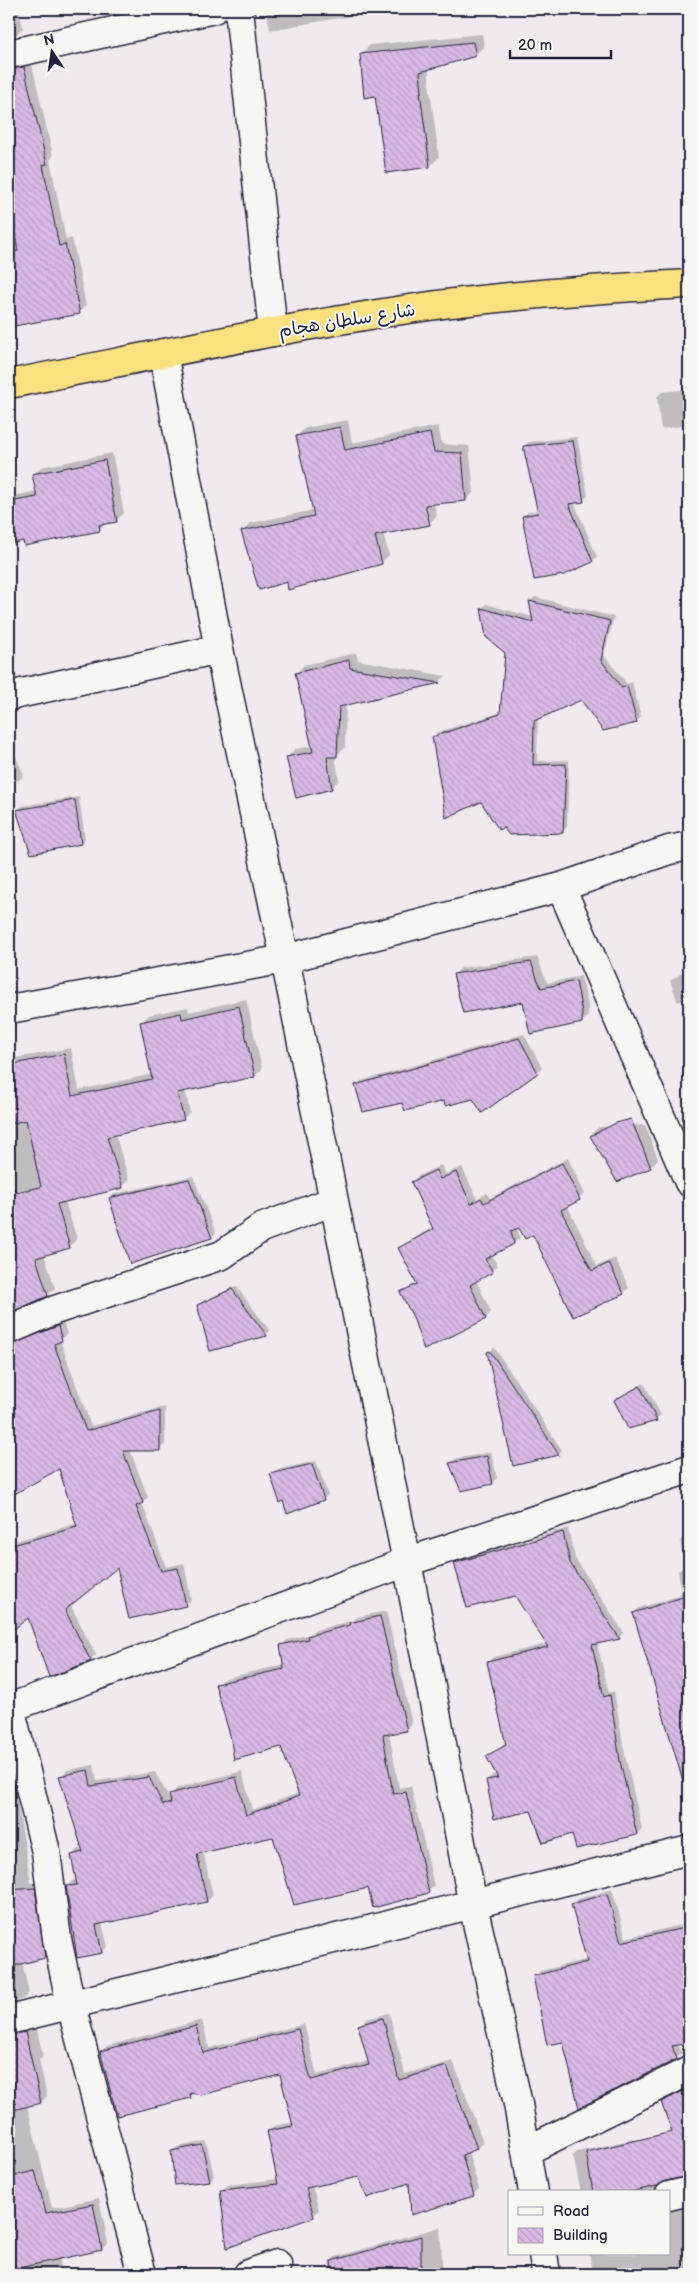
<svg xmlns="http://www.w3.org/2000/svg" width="698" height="2283" viewBox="0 0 698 2283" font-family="'Balsamiq Sans','Playpen Sans Arabic',sans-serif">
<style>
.shadow{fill:#0003}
.building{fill:url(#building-back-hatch);stroke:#22223b}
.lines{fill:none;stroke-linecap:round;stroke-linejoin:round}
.minor-casing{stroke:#22223b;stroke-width:31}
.trunk-casing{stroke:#22223b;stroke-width:31}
.minor{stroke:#f6f6f2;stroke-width:28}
.trunk{stroke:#fae180;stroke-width:28}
.labels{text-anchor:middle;stroke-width:4;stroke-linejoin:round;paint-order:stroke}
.street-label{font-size:18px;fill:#22223b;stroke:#f6f6f2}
</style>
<defs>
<pattern id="building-back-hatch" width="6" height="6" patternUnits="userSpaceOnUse" patternTransform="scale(1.25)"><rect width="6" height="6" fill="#d9b9e5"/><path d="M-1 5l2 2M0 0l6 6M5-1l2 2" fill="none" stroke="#ba9fc5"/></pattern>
</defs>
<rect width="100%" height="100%" fill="#f0eaef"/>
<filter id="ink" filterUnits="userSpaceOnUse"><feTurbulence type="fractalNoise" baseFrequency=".02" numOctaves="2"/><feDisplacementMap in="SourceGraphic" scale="10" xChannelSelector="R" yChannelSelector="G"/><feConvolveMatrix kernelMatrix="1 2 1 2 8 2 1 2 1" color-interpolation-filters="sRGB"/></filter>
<g filter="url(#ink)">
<path class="shadow" d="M9,9H19L23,28L16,35L9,38Z
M266,9H355V12L351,16L270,30Z
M482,34L484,46L475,55L429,68V83L439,157L430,166L376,95L361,54L370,45Z
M31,60L53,156L50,160L66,240L72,238L86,305L79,312L9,326V61Z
M689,389V425L661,429L657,397L662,392Z
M348,420L352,443L438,426L442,444L469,446L474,492L466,500L434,503L437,516L429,523L383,533L389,555L381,563L288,581L243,531L251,523L314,510L297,436L305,428Z
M577,437L588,496L583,500L574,502L597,557L592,561L524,516L528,512L539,510L524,447L528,442Z
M112,453L124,513L117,520L107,522L99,530L9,543V497L37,491L34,474L41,467Z
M535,597L614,617L604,655L627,684L632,682L641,717L636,722L582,698L538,718L537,761L569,760L567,827L563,831L482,800L434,737L438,732L502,712L507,653L482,609L486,604L533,617L530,601Z
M356,653L358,660L446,676L439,682L346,704L345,748L335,756L339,780L332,788L288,757L295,749L313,746L296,673L304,665Z
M9,741L24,775L19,780L9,782Z
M79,797L85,839L80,843L17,810L22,806Z
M537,957L547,983L581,976L588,1005V1016L582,1022L455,974L461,968Z
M689,968V997L678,1002L670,981Z
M246,999L262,1069L255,1076L185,1090L190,1112L183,1119L115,1134L129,1180L122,1187L65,1201L77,1239L69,1247L44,1254L55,1288L48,1295L14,1310L9,1295V1082L12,1081L9,1065L16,1058L71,1048L79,1090L153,1074L142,1022L149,1015L188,1007L189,1012Z
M524,1034L542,1068L537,1072L473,1098L403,1101L357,1085L361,1081Z
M645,1125L658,1159L650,1167L617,1181L591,1135L599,1127Z
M568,1158L585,1194L567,1205L597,1266L615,1258L629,1288L623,1293L520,1227L517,1228L520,1238L514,1243L491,1255L498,1266L476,1280L491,1312L486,1318L414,1316L402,1293L418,1282L400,1248L433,1227L412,1182L418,1176L441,1165L446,1174L462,1167L477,1199L487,1193L490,1198Z
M193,1176L216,1233L212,1237L130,1263L110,1198L114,1194Z
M236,1286L270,1331L266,1335L199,1305L203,1301Z
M63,1321L67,1334L60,1340L91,1426L165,1407V1444L159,1450H130L148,1497L142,1503L166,1567L184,1563L191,1600L185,1605L118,1566L70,1604L96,1655L90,1660L29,1616L9,1631V1543L78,1523L59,1468L9,1495V1346Z
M494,1347L562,1450L558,1454L489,1353Z
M644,1383L661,1415L656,1419L615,1400Z
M491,1452L497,1478L493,1483L462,1490L451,1463L455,1459Z
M316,1461L328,1495L323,1499L271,1474L276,1470Z
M568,1528L575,1558L624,1633L619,1637L597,1643L609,1693L614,1691L625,1755L642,1829L637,1834L573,1832L532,1810L487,1780L492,1775L497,1774L488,1756L507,1743L488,1662L493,1657L547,1644L515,1595L456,1563L461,1558Z
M685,1536H689V1753L680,1755L634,1613L639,1608L678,1596L681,1590L678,1571L685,1566L680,1541Z
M386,1611L412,1724L406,1730L389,1733L399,1788L411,1786L434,1886L428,1892L369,1887L274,1835L203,1852L213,1895L207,1901L102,1923L108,1946L102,1952L67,1886L73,1880H77L72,1855L78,1849L83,1848L61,1776L67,1770L94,1765L97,1781L155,1772L170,1800L172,1799L171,1795L177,1788L242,1771L252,1810L299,1793L282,1746L231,1734L217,1685L223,1679L285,1664L281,1646L287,1640L310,1634L315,1630L354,1620L357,1617Z
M9,1752L31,1883L41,1882L51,1951L44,1957L22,1962L29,1993L23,1999L9,2004Z
M689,1872V1886L687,1875Z
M612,1889L626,1938L689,1923V2037L677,2042L682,2053L676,2058L564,2040L535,1977L540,1971L588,1959L573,1904L578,1899Z
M389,2013L405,2074L453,2061L483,2142L477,2148L468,2152L479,2189L473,2195L410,2182L360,2176L312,2185L319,2210L313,2216L221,2191L227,2185L278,2179L268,2132L274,2126L294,2122L281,2074L194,2093L190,2096L101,2052L107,2046L202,2020L209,2048L304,2024L317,2075L369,2061L360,2025L366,2019Z
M36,2025L43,2056L39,2060L47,2096L41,2102L27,2105L52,2208L99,2198L108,2243L102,2249L59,2258L62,2274H9V2028Z
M689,2087V2112L676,2095Z
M634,2139L640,2167L685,2158L689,2172L660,2182L658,2192H581L573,2156L577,2152Z
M206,2141L214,2176L210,2180L176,2183L172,2151L177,2147Z
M689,2204V2274H594L589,2254H669V2207Z
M440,2227L443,2274H332L329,2263L335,2257Z"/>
<path class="building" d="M473,42L476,56L420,72L422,92H420L430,167L386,173L375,96L364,98L360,54Z
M24,67L47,164L43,165L59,246L65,244L80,314L9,327V253L18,251L9,203V69Z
M340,427L345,450L430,433L434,452L462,453L466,501L425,505L430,525L375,536L382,564L288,590L287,582L259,590L241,531L314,516L296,436Z
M573,441L584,502L569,504L593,562L564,575L534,580L522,516L538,513L523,446Z
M105,460L117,522L99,525L100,531L24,546L23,541L9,544V502L37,497L32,474Z
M529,601L610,621L601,660L622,688L627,686L637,723L603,731L581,700L534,721L533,765L566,764L563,833L509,835L503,827L499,830L481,802L446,818L432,737L500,714L505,653L486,637L481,608L533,622Z
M349,660L350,668L440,683L339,707L337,757H327L332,789L296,798L286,757L313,752L295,673Z
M75,800L81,844L31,854L16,810Z
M531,962L541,988L576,981L582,1012V1023L530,1034L523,1002L463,1013L453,974Z
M239,1006L255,1077L177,1093L184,1120L107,1137L123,1188L57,1204L70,1248L36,1258L48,1296L9,1313V1190L15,1189L16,1192L41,1187L26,1120L9,1124V1065L64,1054L72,1096L152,1079L140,1022L181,1013L182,1019Z
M519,1038L538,1073L482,1113L473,1099L445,1106L444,1101L405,1111L402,1103L363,1112L355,1085Z
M631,1119L651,1168L617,1182L590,1136L616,1123Z
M562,1163L580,1200L561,1210L592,1271L609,1263L624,1294L573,1317L533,1235L525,1239L519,1228L511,1231L514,1244L485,1259L493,1272L470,1285L486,1319L424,1350L413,1317L400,1292L417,1284L398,1248L433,1229L411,1182L436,1170L440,1179L456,1172L471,1204L481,1198L484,1203Z
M189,1179L212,1238L130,1264L109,1198Z
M232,1289L267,1336L210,1351L197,1305Z
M58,1326L62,1341L54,1344L86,1431L160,1411V1451H123L143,1503L136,1506L161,1571L178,1568L186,1606L129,1619L117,1568L65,1610L91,1661L49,1677L28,1618L9,1633V1546L77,1527L59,1469L9,1497V1345Z
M490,1351L559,1455L513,1466L487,1352Z
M640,1386L657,1421L628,1429L614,1400Z
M487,1456L493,1484L461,1491L449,1463Z
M312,1464L324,1500L287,1514L283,1501L280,1503L270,1474Z
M563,1532L570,1563L620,1639L592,1645L604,1697L610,1695L620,1761L637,1835L576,1849L572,1834L543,1843L531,1811L494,1819L486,1780L498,1778L486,1756L506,1745L487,1662L548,1647L515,1596L467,1608L454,1563Z
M689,1595V1780L683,1781L633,1613Z
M380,1616L407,1731L383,1735L393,1794L406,1792L429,1893L373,1908L368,1888L294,1905L273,1837L197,1854L207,1902L96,1925L102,1953L77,1958L66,1886L77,1885L71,1855L83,1852L59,1776L88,1770L91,1786L149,1777L163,1805L171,1803L169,1794L236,1777L246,1815L299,1796L281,1747L234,1760L230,1735L215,1684L284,1669L280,1645L308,1639L307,1636L350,1625L349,1623Z
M35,1888L45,1958L9,1967V1890Z
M607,1894L621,1942L689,1927V2043L672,2046L677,2059L579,2108L563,2042L547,2045L533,1976L587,1962L571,1904Z
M383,2018L399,2080L447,2066L477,2149L462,2155L474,2196L411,2215L409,2183L367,2198L359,2177L306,2188L314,2217L227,2248L220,2190L278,2184L267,2131L293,2126L280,2075L201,2095L190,2093L191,2098L117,2116L100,2051L196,2026L203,2053L298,2029L311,2080L369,2065L358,2025Z
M25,2032L41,2103L9,2111V2035Z
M689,2088V2176L665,2181L657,2186L630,2192H593L586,2152L672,2132L661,2102Z
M202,2145L210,2181L175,2185L171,2151Z
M35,2171L46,2213L93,2204L102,2250L9,2270V2177Z
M421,2236V2269H332L331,2261Z"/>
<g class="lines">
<defs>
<path id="minor" d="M239,9L273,332
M9,54L214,9
M163,353L219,649L285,959L407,1562L473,1905L518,2104L533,2192
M9,696L219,649
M561,887L689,1182
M9,1009L285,959L561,887L669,850L689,846
M9,1330L55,1310L222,1255L261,1228L334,1201
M10,1707L46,1852L57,1939L71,2005L142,2274
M9,1708L407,1562L689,1469
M9,2020L689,1850
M526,2151L689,2071
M669,2196L689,2191
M543,2254L546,2274
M248,2274L277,2264"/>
<path id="trunk" d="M9,384C153,356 298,324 444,304C526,294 607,288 689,284"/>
</defs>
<use href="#minor" class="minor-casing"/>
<use href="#trunk" class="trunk-casing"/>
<use href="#minor" class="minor"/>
<use href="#trunk" class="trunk"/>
</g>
</g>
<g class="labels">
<g class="street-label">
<text transform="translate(347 320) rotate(-9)" y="6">شارع سلطان هجام</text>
</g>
</g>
<rect width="698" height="2283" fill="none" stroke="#f6f6f2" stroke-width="30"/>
<rect x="15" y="15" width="668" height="2253" fill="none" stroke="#22223b" stroke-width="2" filter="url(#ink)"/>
<rect x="508" y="2190" width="162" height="65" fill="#f6f6f2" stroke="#a1a1a9"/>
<rect x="518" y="2207" width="25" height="8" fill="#f6f6f2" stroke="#a1a1a9"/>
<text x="553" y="2216" font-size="15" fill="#22223b">Road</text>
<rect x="518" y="2228" width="25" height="15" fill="url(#building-back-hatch)" stroke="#a1a1a9"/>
<text x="553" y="2240" font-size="15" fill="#22223b">Building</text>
<g transform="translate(52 52) rotate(347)" stroke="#f6f6f2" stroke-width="4" paint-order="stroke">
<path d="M0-4L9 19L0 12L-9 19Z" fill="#22223b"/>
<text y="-8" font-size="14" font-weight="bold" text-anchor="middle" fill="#22223b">N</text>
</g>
<path d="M510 50v8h101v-8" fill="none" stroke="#22223b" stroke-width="2.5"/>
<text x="518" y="50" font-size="15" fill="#22223b" stroke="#f6f6f2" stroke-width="4" paint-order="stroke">20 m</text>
</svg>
